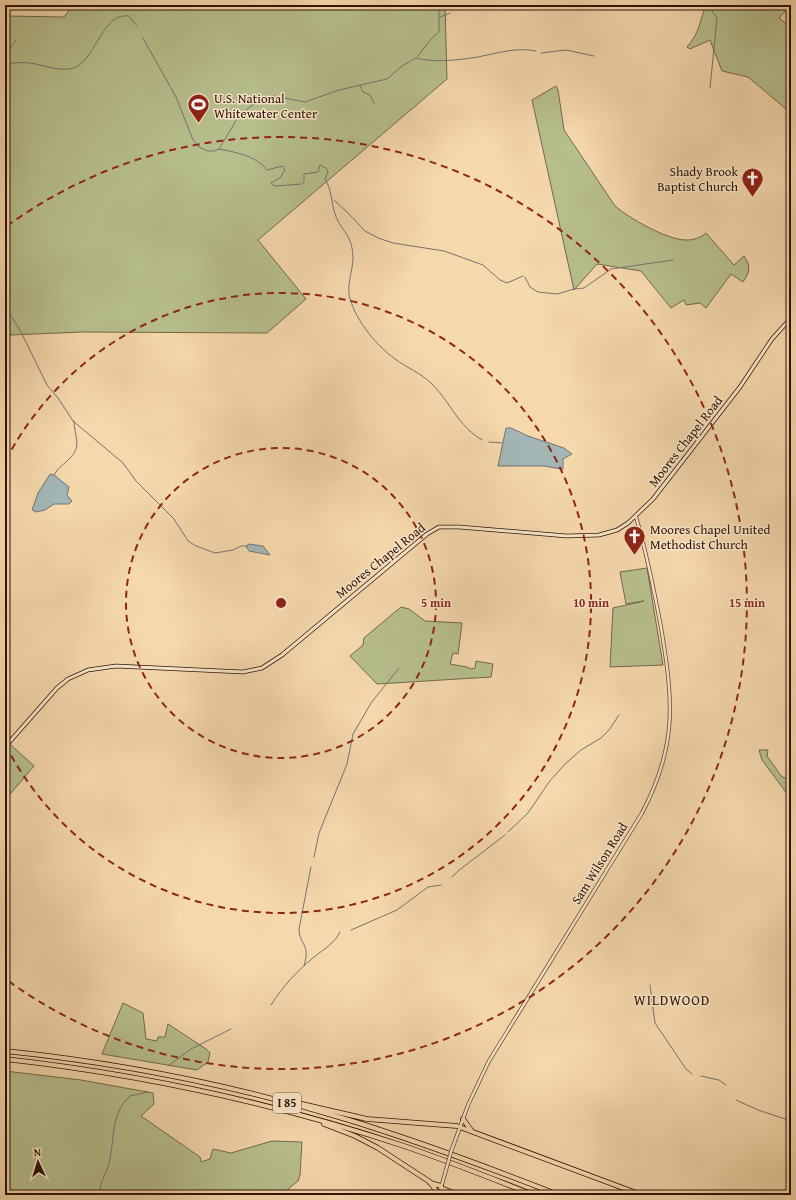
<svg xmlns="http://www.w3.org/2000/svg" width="796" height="1200" viewBox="0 0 796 1200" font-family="'Gentium Book Plus',serif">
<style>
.green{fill:#b7bf8d;stroke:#73684a}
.water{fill:#a2b6b6;stroke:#747470}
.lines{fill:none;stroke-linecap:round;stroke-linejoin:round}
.stream{stroke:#747470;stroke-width:1}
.tertiary-casing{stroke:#604330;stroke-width:4}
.secondary-casing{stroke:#2f1107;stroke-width:4.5}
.motorway-casing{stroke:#2f1107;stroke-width:5.5}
.tertiary{stroke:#f8e6c9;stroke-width:2.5}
.secondary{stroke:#f8e6c9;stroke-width:3}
.motorway{stroke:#f5d8ac;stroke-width:4}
.tertiary-bridge-casing{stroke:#604330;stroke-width:4;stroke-linecap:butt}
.tertiary-bridge{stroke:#f8e6c9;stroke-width:2.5}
.ring{fill:none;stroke:#8f2418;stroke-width:2;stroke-dasharray:7 5}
.labels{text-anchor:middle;stroke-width:3;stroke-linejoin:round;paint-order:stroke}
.shield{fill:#f8e6c9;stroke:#6b5141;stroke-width:1}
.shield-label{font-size:12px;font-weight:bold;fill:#2f1107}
.poi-label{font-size:13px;fill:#2f1107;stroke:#f8e6c9;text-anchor:start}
.street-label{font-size:13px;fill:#2f1107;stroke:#f8e6c9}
.neighbourhood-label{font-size:14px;letter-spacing:1px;fill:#2f1107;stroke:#f8e6c9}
.centre{fill:#8f2418;stroke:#f8e6c9;stroke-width:2}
.ring-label{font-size:12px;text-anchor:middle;font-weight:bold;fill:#8f2418;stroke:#f8e6c9;stroke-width:3;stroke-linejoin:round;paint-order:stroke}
</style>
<rect width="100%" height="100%" fill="#f5d8ac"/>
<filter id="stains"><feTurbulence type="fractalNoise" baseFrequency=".005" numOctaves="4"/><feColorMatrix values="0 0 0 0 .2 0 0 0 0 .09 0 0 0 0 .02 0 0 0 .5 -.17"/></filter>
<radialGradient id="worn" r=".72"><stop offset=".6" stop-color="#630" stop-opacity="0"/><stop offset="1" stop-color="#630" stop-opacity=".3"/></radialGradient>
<path class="green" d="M73,5H445L447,79L258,240L306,299L267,333L82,332L11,335L5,333V16L64,17Z
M700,5H791L779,18L791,28V107L786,109L748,77L722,71L710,40L690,49L687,47C697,36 700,24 704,10Z
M556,86L558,90L564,130L615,206C629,218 667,240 686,240C694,240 700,238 706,233L734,265L744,256C751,266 750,272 743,282L731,274L706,308L700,303L686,305L684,300L671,308L641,271L597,264L574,290L532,100Z
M647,568L663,665L610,667L613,608L644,601L626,604L620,572Z
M401,607L409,609L425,621L462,623L458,654L453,653L450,664L467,667L471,669L475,668L476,661L493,664L491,677L377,684L350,656L363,645L364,638Z
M11,745L34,766L5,800V752Z
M759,750H768L767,756L782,777L791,779V799L762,760Z
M123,1003L143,1013L146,1039L157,1041L158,1037H165L168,1024L206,1049L210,1053L208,1062L197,1070L102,1054Z
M5,1071L81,1080L153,1093L154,1104L141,1116L200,1157L201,1162L210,1159L213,1149L231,1153L272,1141L302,1142L300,1175L298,1181L281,1195H5Z"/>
<path class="water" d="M506,428H511L528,436L564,448L572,454L563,459V469H561L544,466H498Z
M50,474L54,475L69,487L67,495L72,501L69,504H54L45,510L36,512L32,510L38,493Z
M249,544L263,546L270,555L249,551L246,546Z"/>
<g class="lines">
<path class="stream" d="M708,5L717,18L710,88
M439,9H449L452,6
M440,17L450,13
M143,38L176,97L193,140L199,147L208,151H214L219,149L237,119L251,106L265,97L274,96L305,102L339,90L387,79L402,66L416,58C435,63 458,60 478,57C497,53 517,47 536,51
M541,53L566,50L594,56
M5,54L16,40
M417,57L432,38L439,32V5
M5,64C13,63 21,62 30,63C43,65 63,73 76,67C97,56 103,12 129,16L137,26
M360,86L363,92L370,95L374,103
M219,149C235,152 257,156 267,170L282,166L285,170L280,178L271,183L274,186L302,184L304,182V174L318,172L320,165L326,168L328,172L325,179C332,190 331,202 335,214C341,232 352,233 353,257C353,272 346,284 350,299C357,322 376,345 395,359C407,368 421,373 432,384C452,404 457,425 482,440
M334,200L348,213L365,231L378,238L393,243L444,251L483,265L500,280L507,283L523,276
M525,277L530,287L538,292L557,294L574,289L584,288L611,269L673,260
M5,306L21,332L47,385L58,398L73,421L123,463L136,481L174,519L188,541L196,546L215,553L233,550L241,546H246
M489,442L502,443
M54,475C60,463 76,459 77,444C77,437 74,429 74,421
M508,832L528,813L549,782L565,764L581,750L601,738L609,730L619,715
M314,857L319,833L347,764L353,734L371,703L399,668
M452,877L458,871L505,835
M351,930L397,910L428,887L441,885
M304,966C311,943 299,945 299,929L311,867
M650,985L655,1023L686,1069L692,1074
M271,1005C283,986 296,972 314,957C324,949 334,944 340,932
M168,1066L191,1049L231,1029
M701,1076L719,1080L726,1085
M736,1100L758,1110L791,1121
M100,1195C99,1182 106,1175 109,1163C115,1140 110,1114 130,1096L148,1092"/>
<defs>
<path id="tertiary" d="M451,1152L468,1105L489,1061L642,813C678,745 673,700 661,627C654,590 647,554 636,517
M439,1195L446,1170"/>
<path id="secondary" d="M5,747L57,688L68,679L88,670L116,666L243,672L262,668L282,655L427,534L439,527H459L567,536L599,535L617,530L628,523L653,499L740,387L772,339L791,318"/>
<path id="motorway" d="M5,1051C121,1063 237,1086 349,1120C420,1142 490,1168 559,1195
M5,1059C140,1074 274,1103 404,1146C448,1161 491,1178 534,1195
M289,1101L367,1119L457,1126L642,1195
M463,1119L471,1130
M324,1124L355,1136L378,1148L430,1182L439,1195
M430,1183L441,1186
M441,1188L459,1195"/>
</defs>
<use href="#tertiary" class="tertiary-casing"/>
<use href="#secondary" class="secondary-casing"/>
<use href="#motorway" class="motorway-casing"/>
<use href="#tertiary" class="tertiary"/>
<use href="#secondary" class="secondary"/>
<use href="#motorway" class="motorway"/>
<defs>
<path id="tertiary-bridge" d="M446,1170L451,1152"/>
</defs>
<use href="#tertiary-bridge" class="tertiary-bridge-casing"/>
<use href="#tertiary-bridge" class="tertiary-bridge"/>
</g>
<g class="ring">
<circle cx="281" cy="603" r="155"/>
<path d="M6 460A310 310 0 1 1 6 746"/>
<path d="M7 226A466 466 0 1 1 7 980"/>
</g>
<defs>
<symbol id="stadium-pin" viewBox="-11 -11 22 30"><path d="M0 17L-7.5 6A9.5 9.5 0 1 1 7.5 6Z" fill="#8f2418" stroke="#f8e6c9"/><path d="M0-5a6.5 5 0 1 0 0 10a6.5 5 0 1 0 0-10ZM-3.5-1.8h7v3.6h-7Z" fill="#fff"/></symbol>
<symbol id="church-pin" viewBox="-11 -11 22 30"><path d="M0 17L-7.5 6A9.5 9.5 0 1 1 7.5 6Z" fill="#8f2418" stroke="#f8e6c9"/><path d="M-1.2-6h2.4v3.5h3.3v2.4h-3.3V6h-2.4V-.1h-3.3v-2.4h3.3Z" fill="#fff"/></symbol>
</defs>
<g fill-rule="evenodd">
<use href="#stadium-pin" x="186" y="92" width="25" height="34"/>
<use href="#church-pin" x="740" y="166" width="25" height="34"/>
<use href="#church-pin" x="622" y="524" width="25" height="34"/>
</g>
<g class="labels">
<rect class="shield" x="273" y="1093" width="28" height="20" rx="3"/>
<g class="shield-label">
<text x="287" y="1107">I 85</text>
</g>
<g class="poi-label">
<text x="214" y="103">U.S. National<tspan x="214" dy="15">Whitewater Center</tspan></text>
<text x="738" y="176" text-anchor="end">Shady Brook<tspan x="738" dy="15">Baptist Church</tspan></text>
<text x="650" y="534">Moores Chapel United<tspan x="650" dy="15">Methodist Church</tspan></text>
</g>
<g class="street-label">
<text transform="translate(685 441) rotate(-52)" y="5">Moores Chapel Road</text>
<text transform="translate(380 560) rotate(-39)" y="5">Moores Chapel Road</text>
<text transform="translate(599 863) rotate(-58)" y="5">Sam Wilson Road</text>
</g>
<g class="neighbourhood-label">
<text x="672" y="1005">WILDWOOD</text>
</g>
</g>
<circle cx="281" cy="603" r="6" class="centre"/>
<g class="ring-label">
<text x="436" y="607">5 min</text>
<text x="591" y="607">10 min</text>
<text x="747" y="607">15 min</text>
</g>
<rect width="796" height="1200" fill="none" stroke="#f5d8ac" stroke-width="20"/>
<rect x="6" y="6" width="784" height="1188" fill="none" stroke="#2f1107" stroke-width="2"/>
<rect x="10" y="10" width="776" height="1180" fill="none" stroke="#2f1107"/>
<g transform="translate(38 1162) rotate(356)" stroke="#f8e6c9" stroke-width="3" paint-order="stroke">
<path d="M0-3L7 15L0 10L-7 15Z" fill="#2f1107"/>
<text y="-6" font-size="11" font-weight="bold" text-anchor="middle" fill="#2f1107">N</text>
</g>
<rect width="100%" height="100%" filter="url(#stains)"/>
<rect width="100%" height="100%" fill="url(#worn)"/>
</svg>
